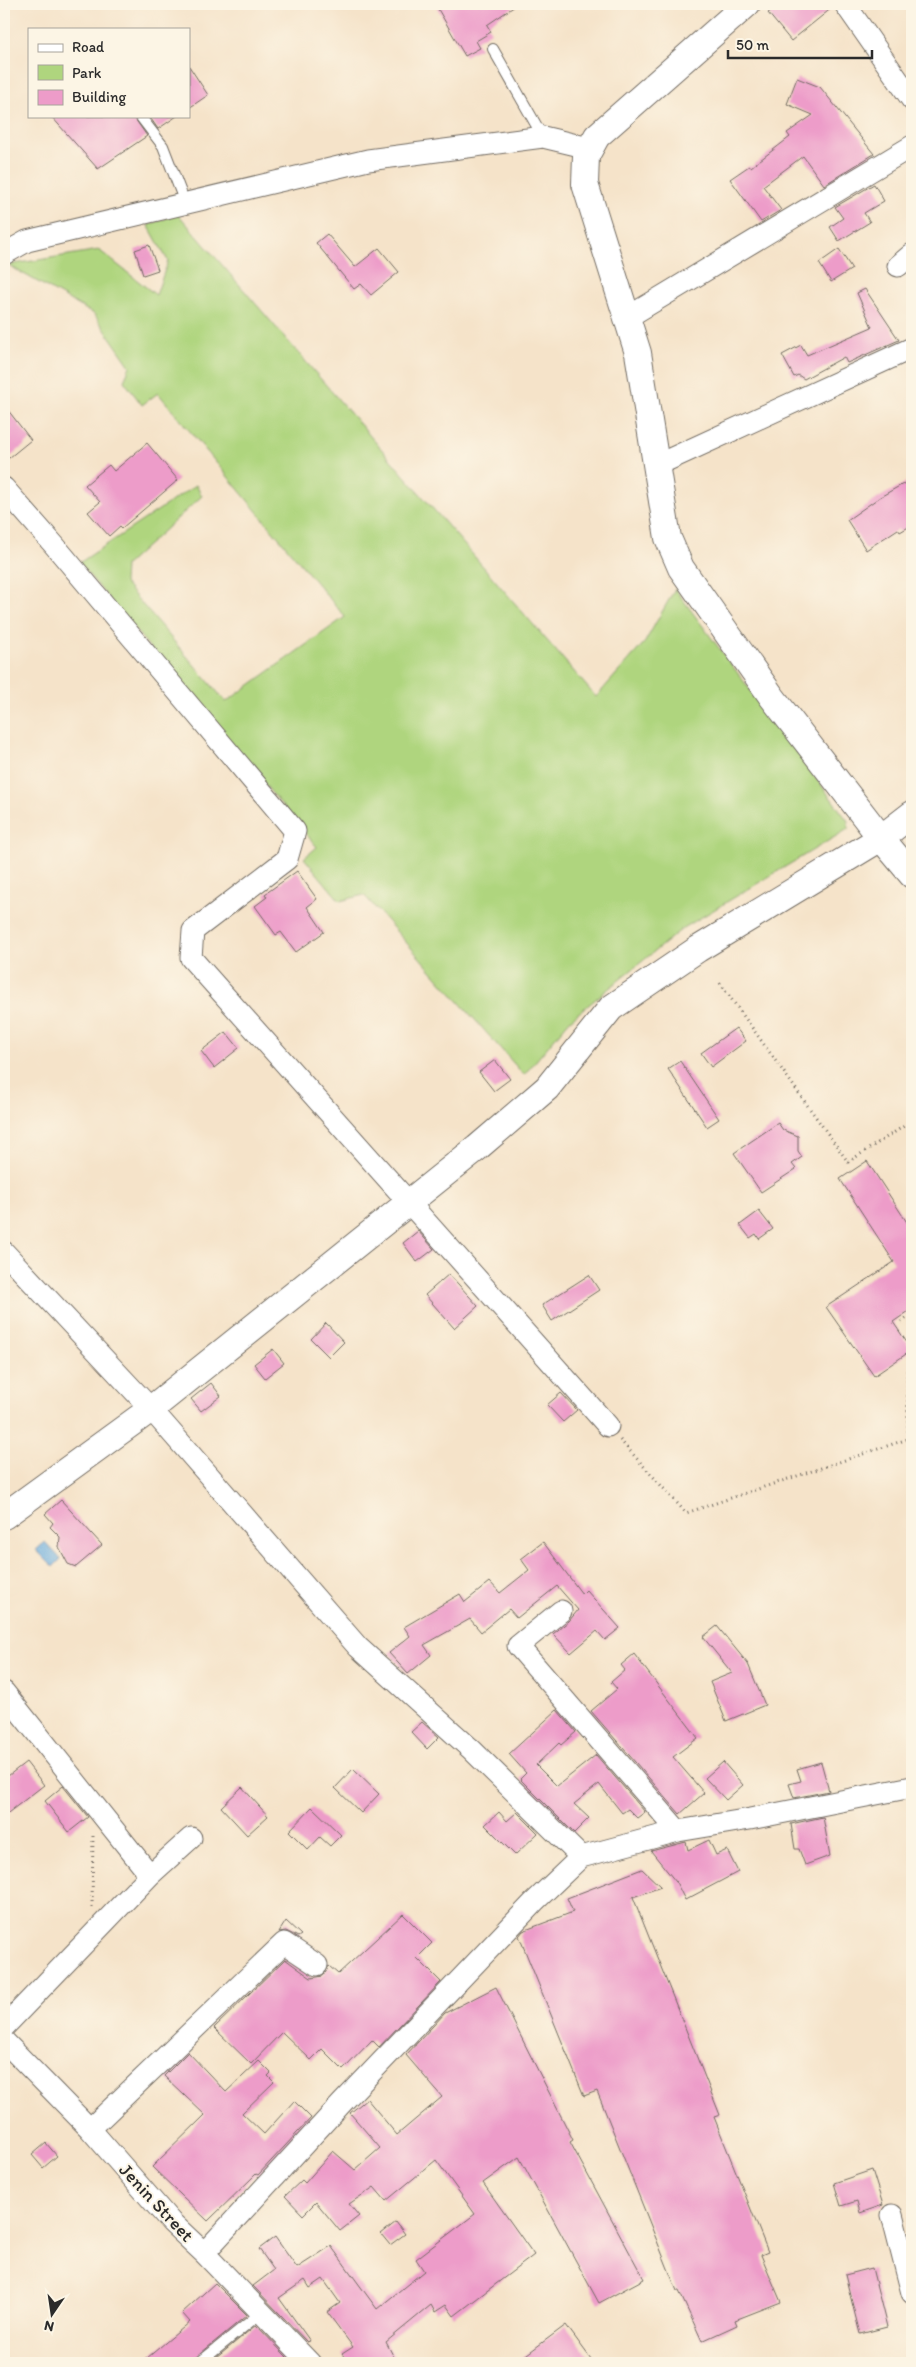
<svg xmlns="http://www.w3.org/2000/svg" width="916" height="2367" viewBox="0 0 916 2367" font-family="Itim,sans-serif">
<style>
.green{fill:#afd57e;stroke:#6d8054}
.water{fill:#69abdd;stroke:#4a6b84}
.building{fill:#ed9cc9}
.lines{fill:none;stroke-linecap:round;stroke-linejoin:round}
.service-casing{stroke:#726b62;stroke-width:12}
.minor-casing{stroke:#726b62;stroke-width:23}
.tertiary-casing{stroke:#726b62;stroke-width:28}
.path{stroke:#726b62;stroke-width:3;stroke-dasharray:1 4;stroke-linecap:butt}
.service{stroke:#fff;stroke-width:10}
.minor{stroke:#fff;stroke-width:21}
.tertiary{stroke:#fff;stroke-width:26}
.labels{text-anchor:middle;stroke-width:4;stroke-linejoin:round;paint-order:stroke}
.street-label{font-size:19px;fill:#2b2b2b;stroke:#fcf5e5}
</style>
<rect width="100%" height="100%" fill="#fcf5e5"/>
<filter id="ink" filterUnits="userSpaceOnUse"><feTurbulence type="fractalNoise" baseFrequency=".02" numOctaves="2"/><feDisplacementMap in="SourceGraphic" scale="10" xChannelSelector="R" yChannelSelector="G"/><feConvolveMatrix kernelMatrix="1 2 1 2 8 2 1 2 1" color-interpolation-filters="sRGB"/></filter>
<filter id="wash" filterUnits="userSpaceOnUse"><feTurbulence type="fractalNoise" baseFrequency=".0096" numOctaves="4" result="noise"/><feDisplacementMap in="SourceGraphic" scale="20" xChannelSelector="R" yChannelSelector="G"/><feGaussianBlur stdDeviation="1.12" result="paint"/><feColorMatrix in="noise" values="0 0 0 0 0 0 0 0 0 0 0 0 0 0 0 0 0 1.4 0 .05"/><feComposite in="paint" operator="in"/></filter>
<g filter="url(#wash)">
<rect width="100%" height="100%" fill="#f5e3c9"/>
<path class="green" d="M178,214L596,697L645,642L675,589L848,821V829L682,929L570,1020L524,1075L364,895L340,901L304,858L317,847L79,563L196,485L202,496L125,566L124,583L226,702L345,617L158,393L142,405L124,381L130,366L94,314L8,265L99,250L156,295L168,261L148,225Z"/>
<path class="water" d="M45,1542L61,1559L53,1567L36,1550Z"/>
<g id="blocks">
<path class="building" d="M435,4H518L487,25L491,32L476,41L480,48L465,56Z
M780,4H833V7L791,41L768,13Z
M189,66L208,95L189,108Z
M797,78L820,87L874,154L824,185L803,156L763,186L781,210L761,222L730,179L749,166L751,167L790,137L787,133L813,115L787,104Z
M51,116H133L147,136L98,169Z
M149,116H177L158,129Z
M874,184L884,201L864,213L870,222L839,241L830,227L843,218L835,207Z
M327,234L355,267L379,248L399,272L371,295L361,284L354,289L316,243Z
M149,245L158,270L143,275L135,250Z
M839,249L852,269L831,282L819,263Z
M865,289L899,340L847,363L844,357L804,379L798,375L794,377L782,355L801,345L807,355L872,327L857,293Z
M4,405L31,440L4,462Z
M147,443L178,480L122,528L120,526L109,536L88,512L100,502L85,485L109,465L114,471Z
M912,479V525L900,532L898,529L866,550L847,520L880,497Z
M297,871L317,899L307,907L324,932L296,952L281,932L276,935L255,906L267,897L265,894Z
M736,1028L746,1041L711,1067L701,1053Z
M226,1032L239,1048L214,1068L201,1051Z
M495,1060L510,1079L494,1091L479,1072Z
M680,1061L719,1119L707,1127L668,1069Z
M778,1123L783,1130L798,1136V1151L802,1157L792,1164L796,1169L761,1192L734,1153Z
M867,1161L912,1230V1309L893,1322L912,1350L874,1376L826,1307L894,1262L840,1179Z
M759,1211L773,1229L759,1239L756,1234L750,1238L740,1225Z
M418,1231L434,1249L417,1262L403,1243Z
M449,1274L478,1306L454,1328L425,1295Z
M589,1275L599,1290L552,1321L542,1305Z
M326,1323L344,1342L329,1357L311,1339Z
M273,1349L284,1363L265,1378L254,1364Z
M211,1383L221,1396L201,1411L191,1399Z
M561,1393L577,1410L563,1422L547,1405Z
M61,1500L102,1545L76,1567L68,1564L59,1547L60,1537L50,1527L53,1523L45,1514Z
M543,1542L582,1594L586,1590L620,1628L605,1640L597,1631L571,1653L553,1634L569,1621L578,1610L557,1586L517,1618L509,1609L481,1632L470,1619L424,1645L431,1655L408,1674L389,1653L410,1636L404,1627L460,1594L465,1602L490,1582L500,1593L529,1570L521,1559Z
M717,1626L748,1664L765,1705L726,1721L710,1682L732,1673L703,1637Z
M634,1654L698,1738L673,1757L704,1793L680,1814L591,1711L617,1689L611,1682L625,1670L621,1665Z
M557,1710L576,1732L561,1745L559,1743L536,1765L557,1786L596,1755L645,1812L637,1818L628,1809L622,1813L599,1784L574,1804L589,1818L574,1833L520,1779L526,1773L509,1754Z
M422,1722L439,1737L427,1749L411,1732Z
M26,1762L44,1785L4,1816V1779Z
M723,1762L743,1785L726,1800L705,1778Z
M821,1762L829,1791L794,1798L789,1784L801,1781L797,1769Z
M353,1769L379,1794L361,1813L335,1788Z
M63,1786L88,1817L69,1832L45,1801Z
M242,1787L268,1816L247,1835L221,1807Z
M312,1807L341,1835L330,1846L320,1837L308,1850L289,1831Z
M499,1812L507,1821L517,1812L538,1833L515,1855L485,1825Z
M823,1817L830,1856L805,1865L799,1849H795L791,1824Z
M709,1840L716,1855L727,1850L738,1872L685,1900L676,1882L651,1851L686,1842L688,1850Z
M642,1869L661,1887L633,1897L720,2115L714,2117L768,2252L761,2255L781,2302L735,2320L737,2325L702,2341L679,2291H677L597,2091L584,2096L519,1936L523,1931L573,1912L567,1898Z
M403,1914L432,1943L417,1958L441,1982L379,2047L372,2040L343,2070L322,2049L311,2060L282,2032L251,2064L214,2028L285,1959L311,1978L323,1976L329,1966L338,1974Z
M286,1921L301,1935L298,1937L286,1931L279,1932Z
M496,1987L573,2140L570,2142L644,2279L599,2303L519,2157L483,2183L534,2255L454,2316L446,2305L435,2312L431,2305L386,2342L397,2363H349L342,2354L353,2347L327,2312L340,2303L323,2279L310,2288L305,2280L279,2298L310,2341L307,2342L253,2286L274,2270L259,2249L275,2237L297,2268L331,2246L377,2309L424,2271L416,2259L475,2214L436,2160L386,2201L374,2187L349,2204L359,2216L340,2231L316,2202L303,2215L285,2196L302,2180L305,2183L333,2151L355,2170L380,2148L350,2113L367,2099L397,2135L442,2097L406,2055L445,2013Z
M188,2052L226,2092L259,2061L271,2073L268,2076L274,2082L242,2113L264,2134L294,2101L311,2118L258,2175L256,2174L208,2221L152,2167L205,2115L164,2076Z
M46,2143L57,2156L43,2168L32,2155Z
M872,2170L883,2205L860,2213L857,2201L841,2206L834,2183Z
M396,2222L405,2234L390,2245L381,2234Z
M872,2268L887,2327L860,2334L845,2275Z
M215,2283L247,2315L195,2358L192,2363H141L190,2322L182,2313Z
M256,2325L287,2357L279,2363H210Z
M566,2325L594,2363H515Z"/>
</g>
</g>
<g filter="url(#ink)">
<use href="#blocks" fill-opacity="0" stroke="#726b62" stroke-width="1"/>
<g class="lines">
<defs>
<path id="service" d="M493,49L543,137
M140,116L163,146L185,203
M199,2363L262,2312"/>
<path id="minor" d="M845,4L912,100
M4,254L27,241L368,160L543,137L589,148
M898,266L912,254
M628,317L912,146
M657,465L912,348
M4,488L55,546L295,831L287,859L193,931L191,958L608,1426
M4,1252L151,1409L358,1647L472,1750L581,1857
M561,1611L518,1646L678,1831
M4,1692L150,1875
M4,2027L150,1875L191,1838
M4,2041L90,2129L171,2222L204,2253L310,2363
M90,2129L284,1943L317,1965
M892,2215L912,2293
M204,2253L342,2103L534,1902L581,1857L678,1831L750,1819L912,1787"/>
<path id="tertiary" d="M747,4L597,136L586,156L585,184L638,353L668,538L681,568L772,697L881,838L912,875
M4,1516L151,1409L477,1148L547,1088L611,1008L698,949L881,838L912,814"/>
</defs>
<use href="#service" class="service-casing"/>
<use href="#minor" class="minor-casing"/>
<use href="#tertiary" class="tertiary-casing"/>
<path class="path" d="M720,983L848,1162L912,1121
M901,1322L912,1315
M620,1440L686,1513L908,1439L907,1367
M92,1907L93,1836"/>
<use href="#service" class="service"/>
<use href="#minor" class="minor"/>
<use href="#tertiary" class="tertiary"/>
</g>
</g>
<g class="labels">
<g class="street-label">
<text transform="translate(157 2202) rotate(47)" y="7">Jenin Street</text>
</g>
</g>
<rect width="916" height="2367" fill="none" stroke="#fcf5e5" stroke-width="20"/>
<rect x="28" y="28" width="162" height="90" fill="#fcf5e5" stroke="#a8a49b"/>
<rect x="38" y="44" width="25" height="8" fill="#ffffff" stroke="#a8a49b"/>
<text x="72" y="52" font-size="15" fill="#2b2b2b">Road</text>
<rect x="38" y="65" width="25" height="15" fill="#afd57e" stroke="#a8a49b"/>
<text x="72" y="78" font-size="15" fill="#2b2b2b">Park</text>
<rect x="38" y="90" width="25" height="15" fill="#ed9cc9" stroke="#a8a49b"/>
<text x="72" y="102" font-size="15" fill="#2b2b2b">Building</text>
<g transform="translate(52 2314) rotate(193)" stroke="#fcf5e5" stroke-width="4" paint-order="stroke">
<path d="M0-4L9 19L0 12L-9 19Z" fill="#2b2b2b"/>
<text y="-8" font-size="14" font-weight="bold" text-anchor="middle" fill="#2b2b2b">N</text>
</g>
<path d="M728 50v8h144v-8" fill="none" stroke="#2b2b2b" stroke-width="2.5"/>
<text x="736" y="50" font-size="15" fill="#2b2b2b" stroke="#fcf5e5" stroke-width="4" paint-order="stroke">50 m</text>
</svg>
